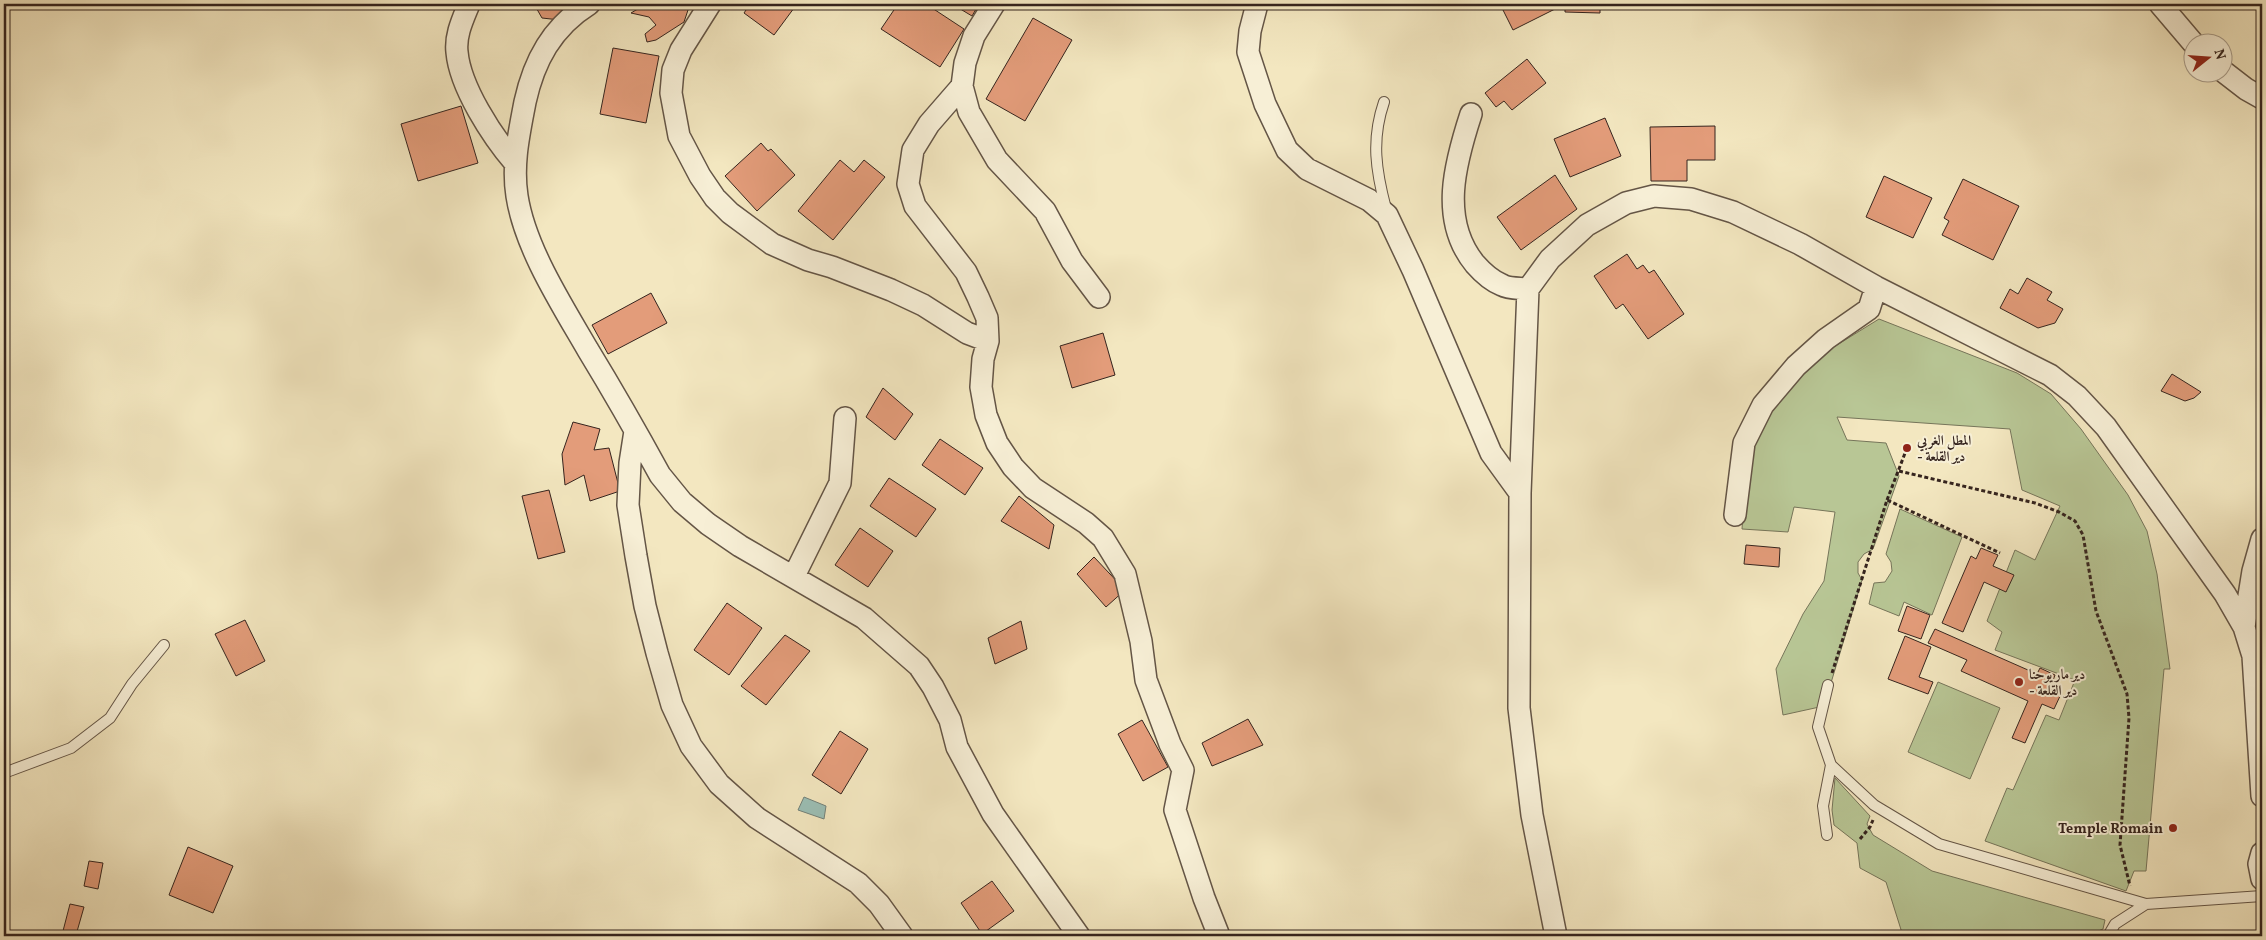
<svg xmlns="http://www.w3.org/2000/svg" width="2266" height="940" viewBox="0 0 2266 940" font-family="Vollkorn,Amiri,serif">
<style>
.green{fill:#b8c695;stroke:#76755a}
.water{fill:#9bbfb5;stroke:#728179}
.building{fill:#e39c7a;stroke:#35241e}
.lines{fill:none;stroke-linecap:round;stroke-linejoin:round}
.service-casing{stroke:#645546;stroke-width:12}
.minor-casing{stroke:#645546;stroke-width:24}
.path{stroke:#35241e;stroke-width:3;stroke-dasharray:4 2.5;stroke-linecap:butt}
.service{stroke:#f7efd6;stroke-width:10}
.minor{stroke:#f7efd6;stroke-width:21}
.poi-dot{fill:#8f2418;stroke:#f7efd6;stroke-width:2}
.labels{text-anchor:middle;stroke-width:4;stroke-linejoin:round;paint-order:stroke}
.poi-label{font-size:14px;font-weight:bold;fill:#35241e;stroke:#f7efd6;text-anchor:start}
</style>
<rect width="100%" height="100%" fill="#f3e7c0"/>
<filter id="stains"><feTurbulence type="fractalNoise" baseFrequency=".004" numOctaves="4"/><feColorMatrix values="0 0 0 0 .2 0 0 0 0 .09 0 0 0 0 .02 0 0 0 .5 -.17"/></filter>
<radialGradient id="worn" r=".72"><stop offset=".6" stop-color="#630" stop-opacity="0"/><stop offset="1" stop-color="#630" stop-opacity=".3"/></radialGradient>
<path class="green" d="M1879,319L2017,373L2051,394L2081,429L2128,495L2147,531L2157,574L2170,669H2164L2146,871H2134L2126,891L1985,841L2007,788L2013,790L2046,715L2059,720L2075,680L1995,650L2002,632L1987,621L2015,550L2035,560L2060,506L2022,490L2010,429L1837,417L1847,440L1886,443L1899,476L1873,549L1864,554L1858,562V573L1862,580L1824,706L1783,715L1776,669L1803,614L1824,581L1835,512L1794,507L1788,532L1742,529L1747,453L1761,418L1811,361Z
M1900,509L1962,537L1932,615L1904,602L1899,616L1869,604L1874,583L1885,582L1892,571L1891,562L1886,554Z
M1938,682L2000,708L1970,779L1908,752Z
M1835,778L1870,816L1867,824L1873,835L1932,871L2105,920L2103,929L2087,936H1903L1886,882L1860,868L1857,843L1834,825L1832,810Z"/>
<path class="water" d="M804,797L826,806L824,819L798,810Z"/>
<path class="building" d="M534,4H571L560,20L542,18Z
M646,4H690L684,22L656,40L647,42L645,34L656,25L649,17L631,13Z
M750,4H797L774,35L744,13Z
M898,4H926L964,29L940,67L881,29Z
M952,4H979L972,16Z
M1511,4H1555L1557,8L1513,30L1502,8Z
M1565,4H1600V13L1565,12Z
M1033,18L1072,40L1025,121L986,99Z
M613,48L659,56L646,123L600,114Z
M1527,59L1546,83L1512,110L1504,101L1496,107L1485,93Z
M461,106L478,163L418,181L401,124Z
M1605,118L1621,156L1570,177L1554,139Z
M1715,126V160H1687V181H1651L1650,127Z
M761,143L768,151L771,149L795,175L757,211L725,176Z
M840,160L854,172L864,160L885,177L833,240L798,211Z
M1555,175L1577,209L1521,250L1497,217Z
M1884,176L1932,198L1913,238L1866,217Z
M1963,179L2019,206L1993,260L1942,235L1949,221L1944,218Z
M1627,254L1637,269L1643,265L1649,273L1654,270L1684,314L1648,339L1623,304L1616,309L1594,276Z
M2027,278L2052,292L2047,300L2063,309L2055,323L2038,328L2000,308L2010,289L2018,294Z
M651,293L667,323L608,354L592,325Z
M1103,333L1115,375L1072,388L1060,346Z
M2172,374L2201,392L2194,398L2185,401L2161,391Z
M883,388L913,414L895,440L866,417Z
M573,422L600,429L594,450L609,448L620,491L590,501L584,475L565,485L562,454Z
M940,439L983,468L965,495L922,465Z
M889,478L936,509L916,537L870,506Z
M549,490L565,552L538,559L522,496Z
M1019,496L1054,525L1049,549L1001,521Z
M860,528L893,551L868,587L835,565Z
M1746,545L1780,548L1779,567L1744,564Z
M1981,548L1998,555L1993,566L2014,575L2006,592L1984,582L1963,632L1942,623L1971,556L1976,559Z
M1094,557L1125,590L1106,607L1077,574Z
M727,603L762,628L729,675L694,650Z
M1907,606L1930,615L1921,639L1898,631Z
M245,620L265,661L236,676L215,634Z
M1021,621L1027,649L995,664L988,638Z
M1935,629L2037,674L2040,668L2055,675L2050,689L2061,694L2054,709L2042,704L2025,743L2012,738L2028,701L1961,671L1967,660L1928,643Z
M785,635L810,651L766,705L741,686Z
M1905,636L1931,647L1919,677L1933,682L1928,694L1888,679Z
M1248,719L1263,745L1212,766L1202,743Z
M1142,720L1168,767L1143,781L1118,734Z
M840,731L868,749L841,794L812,775Z
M188,847L233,866L213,913L169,895Z
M89,861L103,863L98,889L84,886Z
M992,881L1014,911L982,934L961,903Z
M70,904L84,907L76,935L63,931Z"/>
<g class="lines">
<defs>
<path id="service" d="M1384,102C1371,140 1376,171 1386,209
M1828,685L1818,727L1831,765L1874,805L1939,844L2146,904L2262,896
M4,773L71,748L110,718L132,684L164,645
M1827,835L1823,806L1831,765
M2108,936L2115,924L2146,904"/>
<path id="minor" d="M469,4C463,19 455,35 457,52C460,87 492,136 515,163
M589,4C552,27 534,61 525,102C519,134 512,164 517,196C525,248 562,305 588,350C613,391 637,433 660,475L682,502L708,524L740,546L864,618L919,666L933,687L950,720L957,747L993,814L1079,936
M710,4L681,50L673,70L671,93L679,136L700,176L715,198L730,213L772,244L808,260L832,267L891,290L923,305L967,333L988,341L987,318L978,297L966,272L915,206L908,184L913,150L929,124L962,86L965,63L974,36L994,4
M1257,4L1250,31L1248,52L1265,104L1287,150L1307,169L1369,200L1387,215L1413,270L1491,453L1520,493
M2160,4L2194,44
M2224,72L2246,89L2262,98
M962,86L969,112L997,160L1045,211L1072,261L1099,297
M1471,114C1455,163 1439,220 1475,264C1482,272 1492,281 1502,285C1509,289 1520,288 1528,289
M988,341L983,359L981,387L986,415L997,443L1013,467L1033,488L1086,523L1103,538L1125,574L1141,641L1146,680L1170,744L1183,770L1175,810L1204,898L1219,936
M635,431L630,463L628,505L636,556L645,606L657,653L672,705L691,746L719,784L757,818L858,883L879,904L902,936
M1735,515L1744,443L1763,405L1796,366L1826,339L1869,309L1876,287
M794,576L840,483L845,418
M2244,627L2253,571L2262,539
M2262,853L2259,864L2262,879
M1556,936L1532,815L1519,708L1520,493L1528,289L1550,259L1587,225L1626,203L1654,196L1691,199L1733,212L1800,244L1876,287L2050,375L2077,396L2106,427L2225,594L2244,627L2253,656L2262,796"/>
</defs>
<use href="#service" class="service-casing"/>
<use href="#minor" class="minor-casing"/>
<path class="path" d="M1899,471L2035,503L2059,512L2075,521L2083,535L2096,611L2127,694L2129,718L2120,845L2130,886
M1887,500L1907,448
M1832,673L1887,500L2000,553
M1860,839L1870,827L1873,820"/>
<use href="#service" class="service"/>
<use href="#minor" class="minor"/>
</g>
<g class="poi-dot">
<circle cx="1907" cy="448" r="5"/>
<circle cx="2019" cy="682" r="5"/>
<circle cx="2173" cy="828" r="5"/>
</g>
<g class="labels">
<g class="poi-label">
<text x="1917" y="445">المطل الغربي<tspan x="1917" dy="16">- دير القلعة</tspan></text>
<text x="2029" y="679">دير مار يوحنا<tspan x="2029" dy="16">- دير القلعة</tspan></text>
<text x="2163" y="833" text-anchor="end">Temple Romain</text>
</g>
</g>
<rect width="2266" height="940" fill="none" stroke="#f3e7c0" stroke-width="20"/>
<rect x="5" y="5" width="2256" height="930" fill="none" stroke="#35241e" stroke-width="2.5"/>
<rect x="10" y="10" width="2246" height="920" fill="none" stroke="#35241e"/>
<g transform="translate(2208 58) rotate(73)"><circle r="24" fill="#f7efd6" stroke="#a99e8c"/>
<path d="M0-4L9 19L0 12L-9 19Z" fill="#8f2418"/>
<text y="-8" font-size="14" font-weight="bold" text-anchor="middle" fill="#35241e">N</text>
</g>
<rect width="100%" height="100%" filter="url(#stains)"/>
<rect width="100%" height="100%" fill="url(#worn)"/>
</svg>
